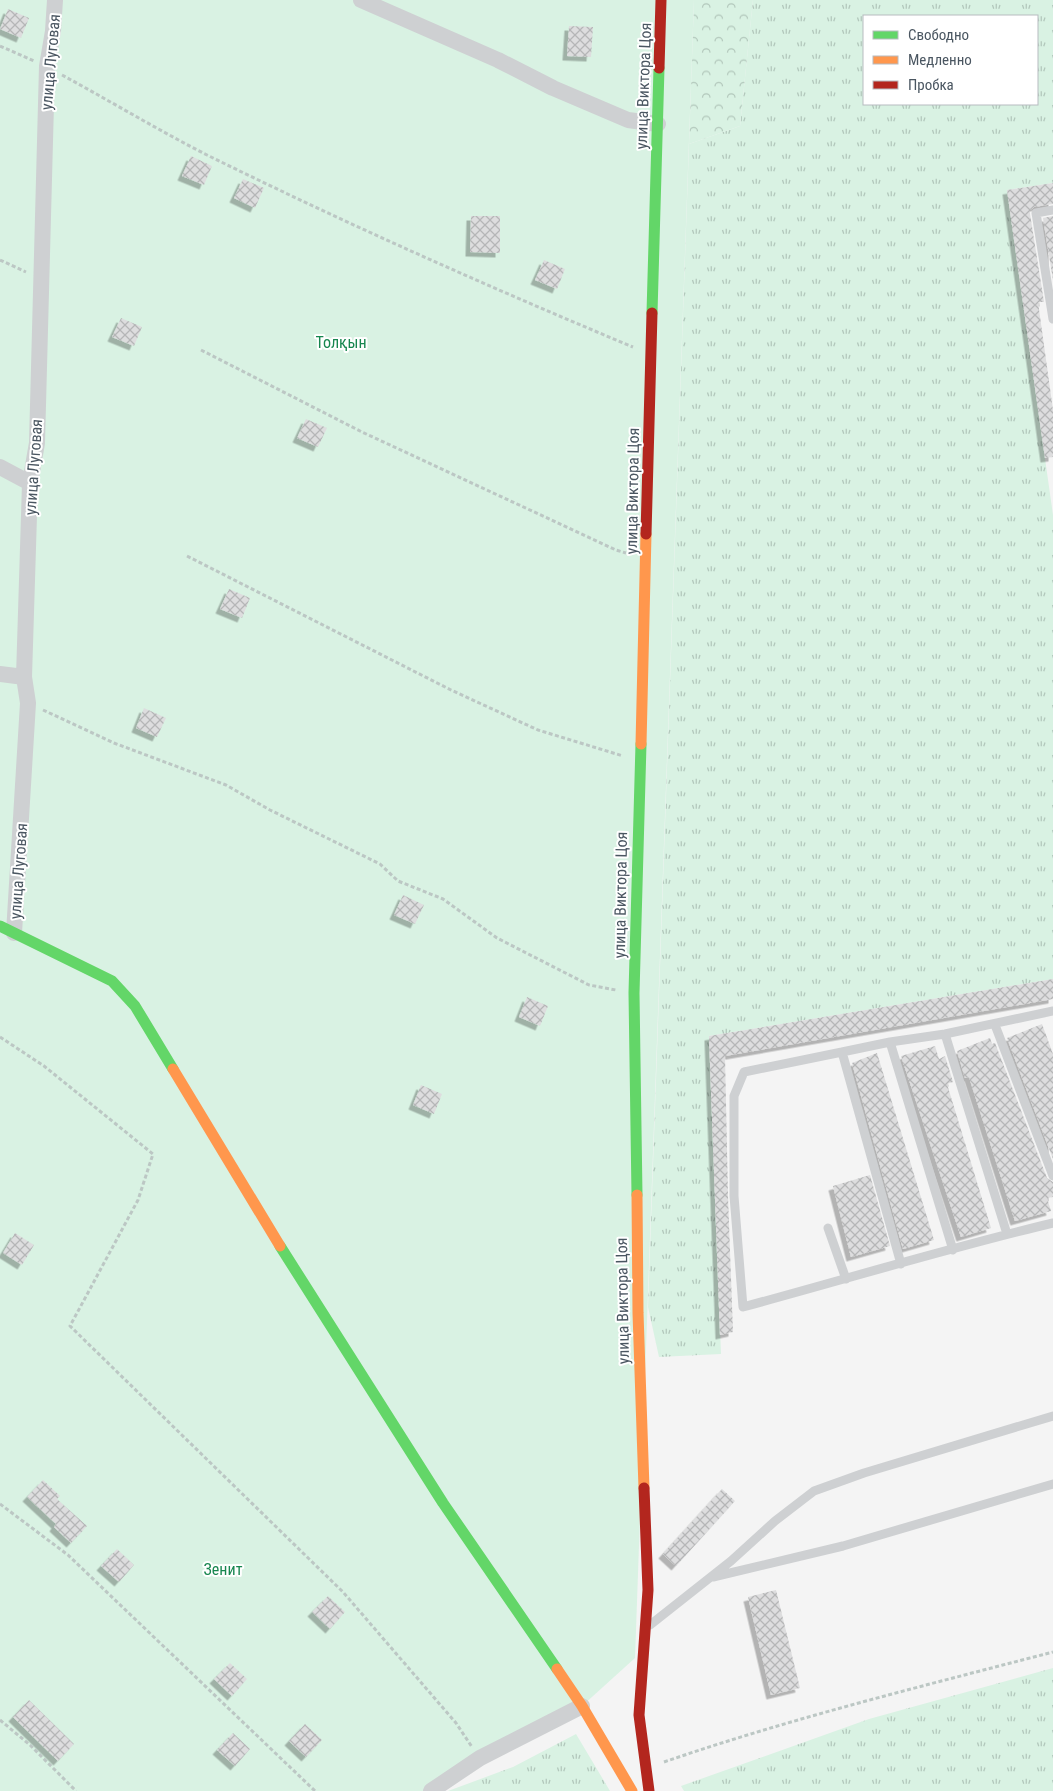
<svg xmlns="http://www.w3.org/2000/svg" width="1053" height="1791" viewBox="0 0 1053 1791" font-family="'Roboto Condensed',sans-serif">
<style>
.grass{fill:url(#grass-tufts);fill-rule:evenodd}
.forest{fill:url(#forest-crowns)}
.garden{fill:#d9f2e3}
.building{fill:url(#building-cross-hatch);filter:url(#shadow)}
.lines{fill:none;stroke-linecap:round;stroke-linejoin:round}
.path{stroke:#bcc7c4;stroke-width:3;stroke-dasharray:4 2.5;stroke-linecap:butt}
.lane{stroke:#ced0d2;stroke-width:9}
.street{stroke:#ced0d2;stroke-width:16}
.fast{stroke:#63d668;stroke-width:11}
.slow{stroke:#ff974d;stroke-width:11}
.jam{stroke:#b3261e;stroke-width:11}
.labels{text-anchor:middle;stroke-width:4;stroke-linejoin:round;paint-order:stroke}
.street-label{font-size:16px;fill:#4a5661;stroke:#fff}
.park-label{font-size:16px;fill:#17864f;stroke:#fff}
</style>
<defs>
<pattern id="grass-tufts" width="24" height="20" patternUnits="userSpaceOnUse" patternTransform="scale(1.25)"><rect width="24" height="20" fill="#d9f2e3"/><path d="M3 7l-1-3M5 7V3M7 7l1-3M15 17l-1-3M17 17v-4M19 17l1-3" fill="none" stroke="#b2c7bb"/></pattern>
<pattern id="forest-crowns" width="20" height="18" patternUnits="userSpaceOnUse" patternTransform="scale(1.25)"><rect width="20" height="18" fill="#d9f2e3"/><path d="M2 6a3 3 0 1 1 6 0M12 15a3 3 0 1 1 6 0" fill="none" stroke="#b2c7bb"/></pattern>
<pattern id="building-cross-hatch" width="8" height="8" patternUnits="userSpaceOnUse" patternTransform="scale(1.25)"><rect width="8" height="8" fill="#ddddde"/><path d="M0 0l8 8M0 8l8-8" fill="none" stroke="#b5b6b7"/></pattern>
<filter id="shadow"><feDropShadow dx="-4.5" dy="4.5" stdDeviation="0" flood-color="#0004"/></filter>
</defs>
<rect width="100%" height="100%" fill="#f4f4f4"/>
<path class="grass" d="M753,0H1053V183L1007,190L1053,515V979L709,1036L721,1354L659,1357L648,1307L689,144L740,126ZM864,16H1037V104H864Z
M1053,1668V1791H684L681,1786L869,1719Z
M576,1734L610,1791H448L513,1767Z"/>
<path class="forest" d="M694,0H753L740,126L689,144Z"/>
<path class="garden" d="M0,0H694L635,1658L582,1706L431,1791H0Z"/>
<path class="building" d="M8,9L29,18L21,38L0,29Z
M569,26L593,27L591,57L567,56Z
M191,156L212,166L204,185L182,176Z
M243,179L264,188L255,208L234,198Z
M1053,183V204L1034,207L1030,210V214L1044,302H1038L1053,410V457L1045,458L1007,190Z
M471,216H500V253L470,252Z
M1053,216V280L1043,218Z
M544,260L565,269L557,289L535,280Z
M121,318L142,327L134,346L112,337Z
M306,419L327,428L318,447L297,438Z
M229,589L250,598L242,618L220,609Z
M144,708L166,718L157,737L136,728Z
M403,895L424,905L415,924L394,915Z
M1053,979V999L725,1056L728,1196L733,1332L720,1335L709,1036Z
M527,997L548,1006L540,1026L519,1017Z
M1042,1024L1053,1054V1159L1007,1038Z
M990,1038L992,1044L995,1043L1047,1178L1053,1182V1197L1047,1198L1051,1211L1015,1221L969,1077L965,1078L957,1051Z
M935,1046L939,1059L945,1056L953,1082L947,1084L991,1228L961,1237L901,1056Z
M877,1053L934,1240L903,1249L852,1063Z
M421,1085L442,1094L434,1114L413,1105Z
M870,1175L890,1246L851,1257L833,1186Z
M15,1233L34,1245L22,1265L3,1253Z
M43,1480L60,1496L57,1499L87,1526L71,1543L54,1527L56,1524L27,1497Z
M722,1489L735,1501L676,1566L663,1554Z
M117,1549L134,1565L119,1582L101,1566Z
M776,1590L800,1688L771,1695L748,1597Z
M328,1596L345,1612L330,1629L312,1612Z
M230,1663L247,1679L232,1696L214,1679Z
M29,1700L74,1744L58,1761L13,1717Z
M305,1724L322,1740L306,1757L289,1741Z
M233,1733L250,1749L235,1766L217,1750Z"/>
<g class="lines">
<path class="path" d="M0,46L34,61
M62,75C110,101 158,130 207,155C347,224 489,287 633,347
M0,260L26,272
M201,350L362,432L616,550L626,553
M187,556L451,690L538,730L623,756
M43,710L114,743L226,785L270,810L380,864L398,881L443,899L497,938L589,985L616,990
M0,1037L44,1066L153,1154L138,1200L70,1326L343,1592L456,1723L472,1747
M0,1504L68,1555L315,1791
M0,1720L30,1745L76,1791
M664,1762C792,1718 923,1686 1053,1652"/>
<path class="lane" d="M1053,210L1036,213L1053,319
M995,1025L1053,1176
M945,1034L1007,1234
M842,1052L890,1042
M828,1228L846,1279
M953,1250L890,1042L945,1034L1053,1011
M901,1264L842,1052L744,1072L734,1096V1196L743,1307C846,1279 949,1248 1053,1223
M713,1577L843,1546L1053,1484
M650,1625L731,1561L775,1521L814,1491L864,1473L1053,1416"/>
<path class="street" d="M361,0L498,60L553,88L628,120L658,124
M0,467L30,483
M0,674L24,677
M14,933L28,703L24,677L30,483L37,443L47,66L53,31L55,0
M431,1791L480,1758L582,1706"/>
<path class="fast" d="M652,313L659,68
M0,926L112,981L135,1006L173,1069
M637,1195L634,993L641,744
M280,1246L443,1503L557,1669"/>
<path class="slow" d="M641,744L646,534
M173,1069L280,1246
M637,1195L638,1313L644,1488
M557,1669L582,1706L632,1791"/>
<path class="jam" d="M659,68L661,0
M646,534L652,313
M644,1488L648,1590L639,1715L649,1791"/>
</g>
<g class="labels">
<g class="street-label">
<text transform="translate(50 62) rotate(-85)" y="6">улица Луговая</text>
<text transform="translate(643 86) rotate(-88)" y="6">улица Виктора Цоя</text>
<text transform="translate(33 467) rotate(-86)" y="6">улица Луговая</text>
<text transform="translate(632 491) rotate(-89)" y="6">улица Виктора Цоя</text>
<text transform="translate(18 871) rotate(-86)" y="6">улица Луговая</text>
<text transform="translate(620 895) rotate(-89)" y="6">улица Виктора Цоя</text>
<text transform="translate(622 1301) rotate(-91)" y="6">улица Виктора Цоя</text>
</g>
<g class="park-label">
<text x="341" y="348">Толқын</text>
<text x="223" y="1575">Зенит</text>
</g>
</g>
<rect x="863" y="15" width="175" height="90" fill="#ffffff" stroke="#b7bbc0"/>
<rect x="873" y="31" width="25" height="8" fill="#63d668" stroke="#b7bbc0"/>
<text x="908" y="40" font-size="15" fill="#4a5661">Свободно</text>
<rect x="873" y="56" width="25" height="8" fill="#ff974d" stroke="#b7bbc0"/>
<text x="908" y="65" font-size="15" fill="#4a5661">Медленно</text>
<rect x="873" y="81" width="25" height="8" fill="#b3261e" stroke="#b7bbc0"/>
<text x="908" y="90" font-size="15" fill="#4a5661">Пробка</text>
</svg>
